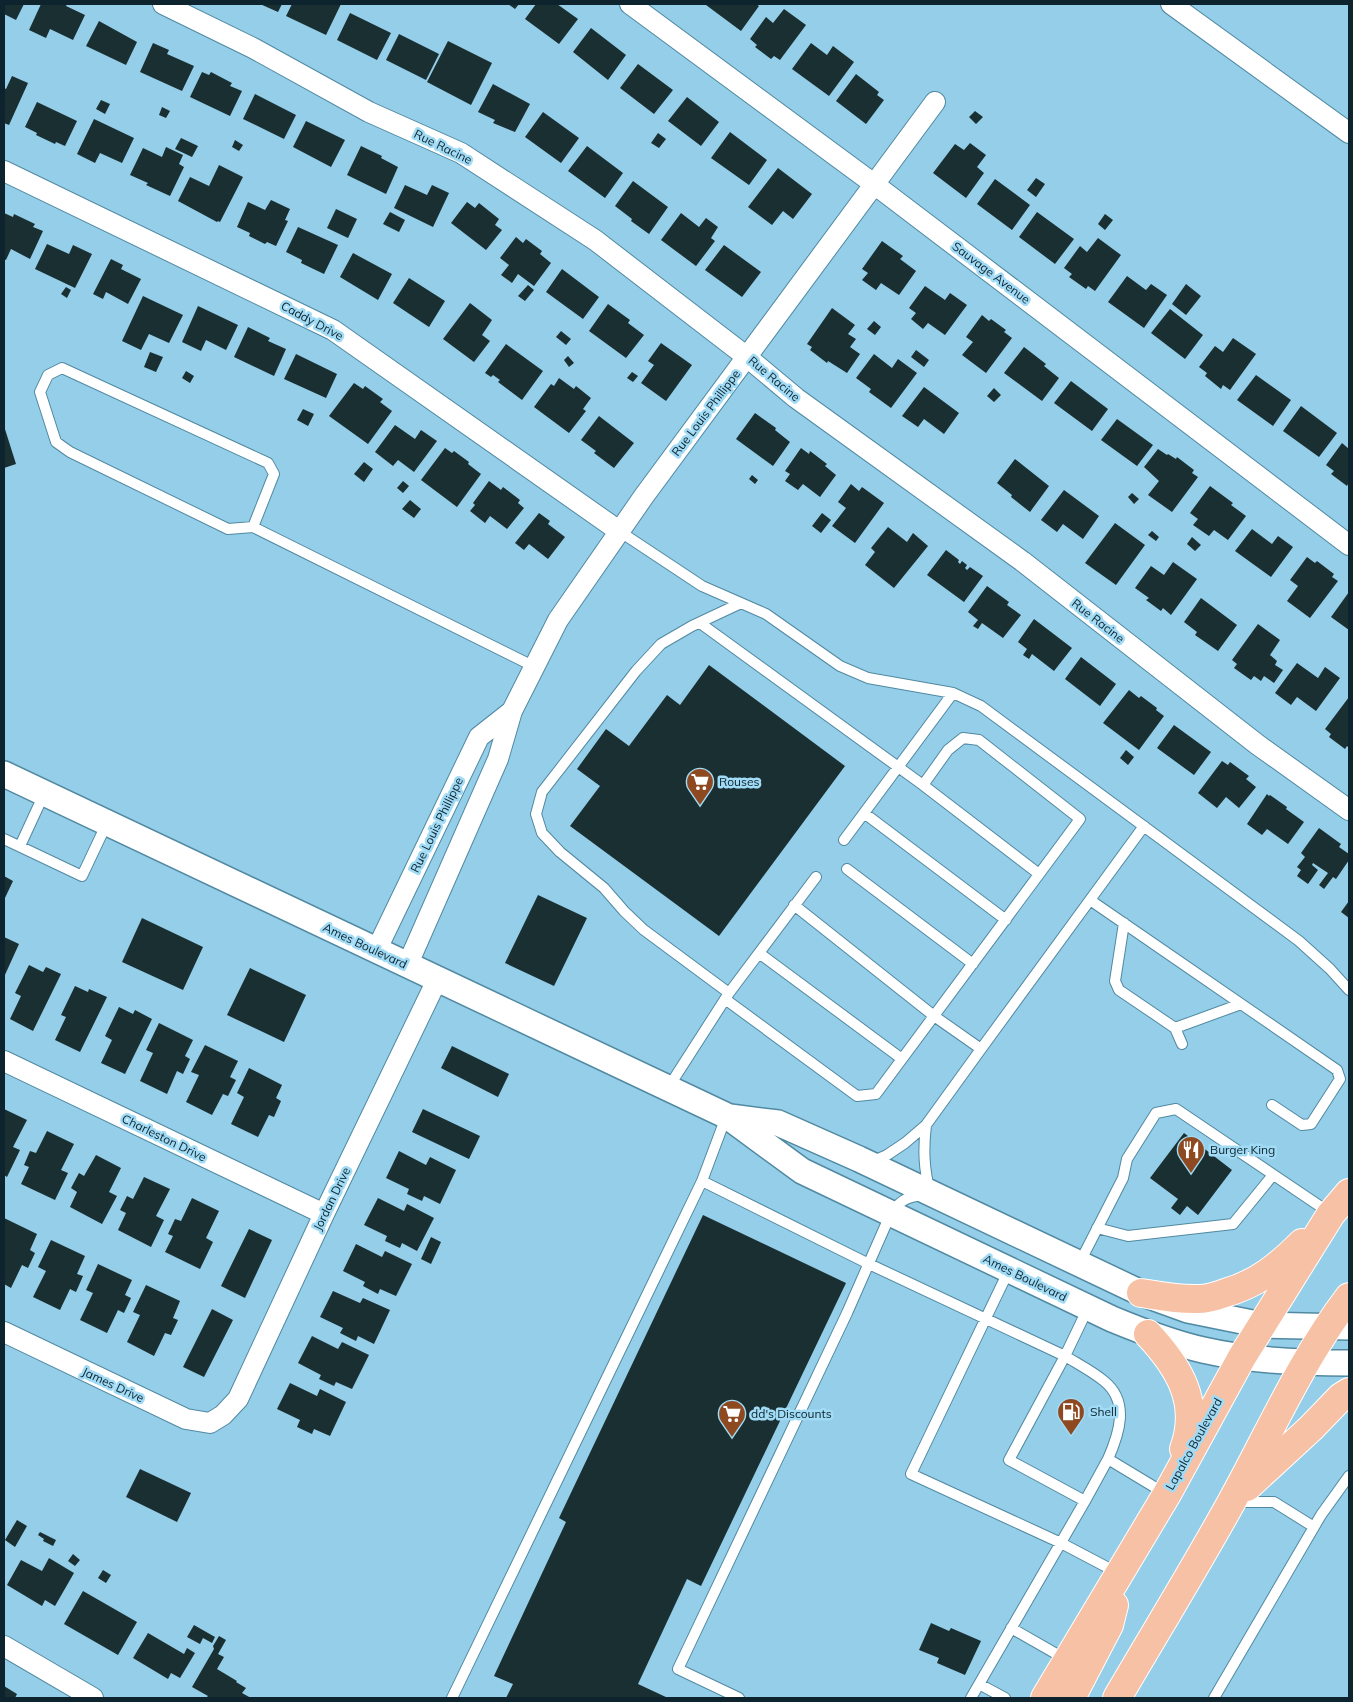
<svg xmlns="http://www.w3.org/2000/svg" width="1353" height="1702" viewBox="0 0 1353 1702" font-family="Mulish,sans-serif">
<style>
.building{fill:#1a2f32}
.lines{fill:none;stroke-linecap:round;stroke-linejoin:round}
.service-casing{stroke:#5189a2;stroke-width:12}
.minor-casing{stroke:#5189a2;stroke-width:22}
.tertiary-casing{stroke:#5189a2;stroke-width:28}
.primary-casing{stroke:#fff;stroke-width:30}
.service{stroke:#fff;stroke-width:10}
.minor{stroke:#fff;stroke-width:20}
.tertiary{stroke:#fff;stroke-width:25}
.primary{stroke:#f7c1a6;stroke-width:28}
.labels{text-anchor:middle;stroke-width:5;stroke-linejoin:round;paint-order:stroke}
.street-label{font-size:12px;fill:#0d242e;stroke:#a1dbf5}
.poi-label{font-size:12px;fill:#0d242e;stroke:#a1dbf5;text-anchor:start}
</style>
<rect width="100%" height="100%" fill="#94cee8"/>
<path class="building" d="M4,4H24L16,20L4,14Z
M41,4H67L66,6L85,15L73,40L50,29L46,38L29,30Z
M260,4H282L278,12Z
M292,4H341L326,35L286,16Z
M508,4H519L515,9Z
M536,4H557L578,19L559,44L525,19Z
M707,4H756L759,6L741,31L706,5Z
M784,9L806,25L780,60L774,56L771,59L755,47L757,45L750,39L766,17L773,23Z
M350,13L391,33L377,60L337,40Z
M99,21L137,42L126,65L86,46Z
M591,28L626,55L608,80L573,52Z
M399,34L439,54L426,80L386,60Z
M448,41L492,63L471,105L427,82Z
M153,43L169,50L167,54L194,66L182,91L140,72Z
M811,43L827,55L833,46L854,62L829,96L792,69Z
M638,64L673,90L654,114L620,88Z
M202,72L209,75L211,72L232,83L230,86L242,91L230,116L190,97Z
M856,74L879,92L877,95L884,100L866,124L836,101Z
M12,76L28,83L9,125L4,123V88L6,89Z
M493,84L530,104L515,132L493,123L495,120L478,112Z
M255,94L296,115L284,139L243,119Z
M687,97L719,122L701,146L668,121Z
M101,100L110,104L105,114L96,109Z
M37,102L77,121L65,146L56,142L55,144L36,135L37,133L25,127Z
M162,107L170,111L166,118L159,115Z
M975,111L983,117L976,124L969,117Z
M543,112L579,138L561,163L525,137Z
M94,119L134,138L122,163L100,153L95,163L77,154Z
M306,121L345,140L331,167L293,147Z
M730,132L767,160L749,185L711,158Z
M658,133L666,139L659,148L651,143Z
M181,138L198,146L192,157L175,149Z
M235,140L243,145L239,151L232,147Z
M970,143L986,155L977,167L984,173L966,198L933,173L955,144L964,150Z
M361,146L382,156L381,158L398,167L386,194L347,175Z
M587,146L623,173L605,198L568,171Z
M166,147L183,155L179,164L184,167L170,196L146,185L148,183L130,175L143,148L162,157Z
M219,165L243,177L220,222L218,221L217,222L178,201L190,177L209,186Z
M778,168L812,194L793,219L783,211L772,225L748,207Z
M1036,178L1045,184L1036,197L1027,190Z
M995,179L1030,205L1012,230L977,204Z
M633,181L668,207L649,234L631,221L632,219L615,206Z
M405,185L427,195L432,185L449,193L433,227L394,208Z
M271,200L290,209L285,220L288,221L276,246L267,242L265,244L249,236L250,233L237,227L248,202L265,210Z
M467,202L475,208L479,203L499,219L495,225L502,230L486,250L451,223Z
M336,209L357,219L348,238L327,228Z
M390,212L405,220L399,232L383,224Z
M1037,212L1074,239L1055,264L1019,237Z
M4,213L13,217L14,214L35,224L33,227L43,231L30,259L11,249L6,260L4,259Z
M681,213L699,227L706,218L718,227L711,238L715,241L696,266L661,240Z
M1105,214L1113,220L1105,230L1098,224Z
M298,227L338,245L324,274L301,263L302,260L286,252Z
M516,237L523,243L526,239L542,251L540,254L551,263L534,286L518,274L512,283L501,275L509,265L500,258Z
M1098,238L1121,255L1095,291L1088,286L1086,289L1069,277L1072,274L1064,268L1080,246L1087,252Z
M882,241L903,256L900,259L916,271L899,295L881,283L876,290L862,280L868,273L862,269Z
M47,244L69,254L73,245L92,254L75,288L35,269Z
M724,245L761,272L742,297L705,270Z
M353,253L392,274L378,300L340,277Z
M111,259L123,265L121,269L141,279L128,304L106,292L103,299L93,294Z
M562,269L599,297L583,319L546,292Z
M1127,276L1146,290L1151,284L1167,295L1144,328L1108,302Z
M409,278L445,301L429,327L393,303Z
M1186,284L1201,296L1186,315L1172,304Z
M528,285L534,290L525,301L518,296Z
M925,286L945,300L950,293L967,305L945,335L928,323L923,329L911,319L916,313L909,308Z
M66,287L71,290L67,298L61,294Z
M143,296L183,315L169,343L149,334L141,350L122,341Z
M470,303L492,320L482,335L490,341L474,362L443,339Z
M608,304L630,320L628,323L644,335L626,358L589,331Z
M198,306L238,325L226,350L206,340L201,351L182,342Z
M832,308L855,325L848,334L856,339L850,347L860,354L847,373L828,361L827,363L810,350L812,347L807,344Z
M1170,309L1203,335L1185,359L1151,333Z
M982,315L989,321L991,319L1006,330L1004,332L1012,338L986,373L962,355L973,342L966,337Z
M874,321L881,327L875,335L867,329Z
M248,327L270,338L268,341L286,349L274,376L234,357Z
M561,331L571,339L566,345L556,337Z
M1233,338L1256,354L1230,390L1223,385L1221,389L1205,376L1207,373L1199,367L1215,346L1223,352Z
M661,343L692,365L666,401L641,383L654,365L648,361Z
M506,344L543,371L522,400L498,382L500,380L493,375L491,377L485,373Z
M1024,347L1046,364L1044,366L1059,378L1042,401L1004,373Z
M916,350L929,360L924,367L911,357Z
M150,352L163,357L156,372L144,367Z
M296,354L337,374L326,398L284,379Z
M874,354L892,368L898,359L917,373L891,408L869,392L871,389L856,378Z
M568,356L574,363L569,367L564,360Z
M186,371L194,376L190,383L182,378Z
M632,372L638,376L633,382L627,378Z
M1256,375L1291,400L1273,426L1237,400Z
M559,378L574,389L576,386L591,398L583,409L586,411L569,433L534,407L551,384L554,386Z
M1071,381L1108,409L1092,431L1054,403Z
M354,383L363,389L365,386L383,399L380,402L392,411L368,444L329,416Z
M924,387L959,413L944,434L924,419L918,427L902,416Z
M994,388L1001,395L994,402L987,396Z
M1301,406L1337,433L1319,457L1283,431Z
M303,409L314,414L308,426L297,420Z
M755,413L776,428L775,430L790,442L773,466L736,439Z
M599,416L634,443L614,468L594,453L596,451L581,440Z
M1117,419L1153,445L1137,466L1101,440Z
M395,425L415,439L421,430L437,441L414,472L398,460L393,466L375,452Z
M4,426L16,464L4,468Z
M1342,443L1349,449V482L1347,486L1331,474L1334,471L1326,465Z
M445,448L452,453L454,451L469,462L468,464L481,474L457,507L421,480Z
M801,448L809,454L810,451L827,464L825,466L836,475L820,497L803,484L798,490L785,481L790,474L785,471Z
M1158,449L1167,455L1168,454L1176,459L1177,457L1194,470L1192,473L1198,477L1172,512L1148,495L1159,481L1144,467Z
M1015,459L1049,486L1030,512L1011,497L1012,495L997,483Z
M364,462L373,469L364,482L354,474Z
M752,475L758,480L755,484L749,479Z
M403,481L409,486L403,493L397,488Z
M489,481L501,490L503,487L520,500L518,503L524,508L507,529L490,516L485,523L470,511L475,505L473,503Z
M851,484L859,491L862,487L884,503L855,543L832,526L846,508L838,502Z
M1210,486L1233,503L1231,505L1246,516L1228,540L1214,530L1209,536L1193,525L1198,519L1190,513Z
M1064,490L1099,516L1083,539L1063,524L1057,532L1041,520Z
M1132,493L1139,499L1134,504L1128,497Z
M410,500L421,509L414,518L402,509Z
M539,513L550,521L548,524L565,537L548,559L529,544L524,550L515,543Z
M822,513L831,520L821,533L812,526Z
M1115,523L1145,545L1116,585L1085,563Z
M888,527L907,542L913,533L928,546L894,588L865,565L875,552L871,548Z
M1252,529L1272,544L1278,536L1293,547L1271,577L1235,551Z
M1152,531L1159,537L1156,541L1148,535Z
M1192,537L1201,545L1195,551L1187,544Z
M946,550L959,560L958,562L960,564L962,561L967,565L965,568L967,570L970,567L983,576L964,602L927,575Z
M1307,557L1315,563L1317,561L1334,574L1332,577L1338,581L1310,618L1287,601L1298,586L1290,580Z
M1173,562L1197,579L1171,615L1163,608L1161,611L1146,600L1149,598L1135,588L1151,566L1164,575Z
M987,586L1009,602L1007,605L1021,615L1003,638L982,623L978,629L973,626L978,620L968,612Z
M1349,592V630L1331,617Z
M1201,598L1237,625L1218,651L1195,635L1197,632L1184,622Z
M1034,619L1072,648L1054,671L1032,654L1029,659L1023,655L1027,649L1018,642Z
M1258,624L1280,640L1270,655L1277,661L1275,665L1283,670L1274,683L1264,676L1261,681L1254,676L1251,680L1234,668L1237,664L1232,660Z
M1081,657L1116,684L1100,706L1065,679Z
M1297,663L1318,678L1325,667L1340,678L1316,711L1297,697L1291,705L1275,693Z
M709,665L845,766L719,936L570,826L600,786L577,769L606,729L629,746L667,695L680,705Z
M1129,690L1139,698L1141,696L1157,708L1156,710L1164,716L1139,750L1103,723Z
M1349,697V748L1347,746L1345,749L1329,737L1331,734L1325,729Z
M1174,725L1211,752L1194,775L1157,748Z
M1126,750L1134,757L1128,765L1120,758Z
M1222,761L1228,765L1230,762L1249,776L1246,779L1256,787L1239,808L1226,797L1217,808L1198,793Z
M1267,794L1269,796L1270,795L1287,807L1286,809L1304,822L1288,844L1267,829L1262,835L1247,824Z
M1319,828L1341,844L1339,847L1349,854V860L1336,879L1333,877L1324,889L1319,885L1328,873L1313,863L1312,865L1318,870L1308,884L1297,876L1301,870L1297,867L1305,857L1301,853Z
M4,876L13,881L4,900Z
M538,895L587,918L554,986L505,963Z
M1349,901V918L1341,912Z
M142,918L203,947L183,990L122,962Z
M4,937L19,944L4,977Z
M29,965L43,972L46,967L61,974L33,1031L10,1019L21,996L15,993Z
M250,968L306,995L284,1042L227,1015Z
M75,986L88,992L89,989L107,997L80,1052L55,1040L66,1017L61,1015Z
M119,1007L133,1014L135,1010L152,1019L125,1074L101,1063L112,1040L105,1036Z
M159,1023L193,1040L185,1056L190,1059L183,1074L177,1071L167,1094L140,1081L153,1053L146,1050Z
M205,1045L238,1061L230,1077L236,1080L228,1096L223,1094L212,1115L186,1102L199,1075L191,1072Z
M452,1046L509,1074L498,1097L441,1068Z
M249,1068L282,1085L276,1098L281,1101L274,1117L269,1115L258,1137L231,1124L244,1097L237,1093Z
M4,1109L27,1120L13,1147L20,1150L7,1177L4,1175Z
M423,1109L480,1136L469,1159L412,1132Z
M47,1131L74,1144L61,1170L68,1173L55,1200L21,1184L29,1167L24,1165L30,1151L36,1153Z
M1184,1133L1232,1170L1198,1215L1187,1206L1180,1215L1171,1208L1178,1199L1150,1178Z
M399,1151L426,1165L430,1157L456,1170L440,1204L424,1196L422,1201L407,1194L409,1189L386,1178Z
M96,1155L121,1168L109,1192L117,1196L102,1224L70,1207L77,1192L71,1188L79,1173L84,1176Z
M144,1177L170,1189L156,1216L164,1220L151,1247L118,1230L126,1213L120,1210L127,1196L133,1199Z
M192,1198L219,1211L206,1238L213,1242L200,1269L165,1252L173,1236L168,1234L175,1219L181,1221Z
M378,1198L404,1211L407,1204L434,1218L417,1251L402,1243L400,1248L385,1241L387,1236L364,1225Z
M703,1215L846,1283L701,1586L687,1579L638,1684L668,1698H506L513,1684L494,1676L566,1522L559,1518Z
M4,1218L37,1234L30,1250L35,1253L28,1268L22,1265L11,1288L4,1284Z
M249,1229L272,1240L245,1298L221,1286Z
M431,1237L441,1242L431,1264L421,1259Z
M51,1240L85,1256L77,1274L83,1276L76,1292L70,1289L60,1310L33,1297L46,1271L38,1267Z
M356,1244L382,1257L385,1251L412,1264L396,1296L380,1289L378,1294L363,1286L365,1282L343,1271Z
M98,1264L132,1280L125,1295L131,1298L124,1313L118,1310L107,1333L80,1320L93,1293L86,1290Z
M146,1285L180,1301L173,1318L178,1320L171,1335L165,1333L154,1356L127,1342L140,1315L133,1312Z
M333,1291L360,1303L363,1298L390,1310L374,1344L358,1336L356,1341L340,1333L343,1328L320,1317Z
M212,1309L233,1320L204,1377L183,1367Z
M312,1336L338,1349L342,1342L369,1355L352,1389L336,1382L334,1386L319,1379L321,1375L298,1363Z
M290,1383L317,1396L320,1389L346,1402L330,1436L314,1429L312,1434L297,1427L300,1420L277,1409Z
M140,1469L191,1493L177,1522L126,1497Z
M17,1520L27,1526L15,1547L5,1540Z
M40,1532L56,1540L53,1546L43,1541L44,1539L38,1535Z
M73,1554L80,1560L75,1566L68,1561Z
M49,1558L74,1573L55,1606L45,1600L42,1606L7,1585L21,1560L42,1571Z
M103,1570L111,1575L106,1583L98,1578Z
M83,1591L137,1622L118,1655L64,1624Z
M931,1623L949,1631L951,1628L981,1641L965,1675L937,1663L939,1658L919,1650Z
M194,1625L215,1637L212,1643L203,1638L200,1644L187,1637Z
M148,1633L184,1654L187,1648L195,1653L180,1678L171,1673L168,1679L133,1658Z
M219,1636L226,1640L218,1654L224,1657L217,1669L237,1681L236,1682L246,1688L242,1693L251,1698H206L208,1696L192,1687L214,1649L213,1646Z
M4,1686L17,1694L15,1698H4Z"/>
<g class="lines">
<defs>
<path id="service" d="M253,527L228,529L70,452L56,442L40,392L48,375L62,368L268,463L274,474L253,527L535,667
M619,531L702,586L766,614L840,666L868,678L953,693L981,706L1299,941L1330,969L1349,990
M700,623L923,785L1039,874
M864,813L1006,920
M4,839L82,876L107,823
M844,840L953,693
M20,846L44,794
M847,869L973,964
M1090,900L1337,1070L1340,1079L1311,1124L1302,1125L1272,1105
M794,905L934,1016L981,1049L926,1125L905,1143L887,1155L871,1162
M1124,923L1115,981L1119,990L1175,1028L1241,1004
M759,953L902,1059
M729,993L816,877
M725,999L857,1096L876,1094L1080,819L979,740L963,738L948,750L923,785
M1175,1028L1182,1044
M981,1049L1144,826
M668,1088L729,993L644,930L624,911L604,888L560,852L542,833L536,814L542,792L636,671L661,644L692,626L741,603
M726,1117L702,1181L869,1264L1065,1356L1088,1308
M1097,1228L1128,1236L1233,1224L1273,1175
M1079,1264L1123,1178L1127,1159L1156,1113L1176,1109L1330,1213
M1009,1270L911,1474L1061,1543L1118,1573
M1108,1459L1085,1501L1009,1460L1065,1356C1078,1364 1092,1371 1104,1381C1130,1402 1119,1434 1108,1459L1166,1494
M1235,1502H1274L1314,1527
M1011,1628L1067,1660
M979,1684L1005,1698
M452,1698L702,1181
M739,1698L678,1669L847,1313L891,1213C904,1196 910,1197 930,1194C924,1168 923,1151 926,1125
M971,1698L1085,1501
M1214,1698L1321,1515L1349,1476"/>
<path id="minor" d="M163,4L253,48L369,112L461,153L595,240L747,357L796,398L1022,561L1258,745L1349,810
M630,4L874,184L1349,545
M1171,4L1349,133
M4,171L333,330L619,531
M376,951L479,737L512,711
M407,966L498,759L512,711L558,620L644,496L935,102
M4,1061L324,1214
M4,1332L186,1419L210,1423L223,1415L238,1399L324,1214L437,980
M4,1646L93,1698"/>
<path id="tertiary" d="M4,774L727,1116L802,1171L1112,1319C1141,1331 1172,1343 1203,1350C1251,1361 1301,1363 1349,1363
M730,1117L778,1123L859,1159L1141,1293L1188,1310L1262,1325L1349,1327"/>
<path id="primary" d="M1141,1293C1160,1296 1180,1300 1199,1299C1208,1299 1217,1296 1225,1293C1257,1284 1279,1266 1302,1243
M1148,1334C1179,1367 1201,1403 1184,1449
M1247,1487L1311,1428L1341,1397L1349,1392
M1045,1698L1167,1494L1242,1357L1331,1214L1349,1193
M1071,1698L1109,1625L1114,1605
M1117,1698C1155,1633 1195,1568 1232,1501C1270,1432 1301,1360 1349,1297"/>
</defs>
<use href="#service" class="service-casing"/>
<use href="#minor" class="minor-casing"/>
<use href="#tertiary" class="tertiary-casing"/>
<use href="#primary" class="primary-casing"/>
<use href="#service" class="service"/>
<use href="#minor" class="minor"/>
<use href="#tertiary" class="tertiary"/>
<use href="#primary" class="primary"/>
</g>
<defs>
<symbol id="supermarket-pin" viewBox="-11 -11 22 30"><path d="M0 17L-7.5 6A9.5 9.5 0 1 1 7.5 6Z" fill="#8f4921" stroke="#a1dbf5"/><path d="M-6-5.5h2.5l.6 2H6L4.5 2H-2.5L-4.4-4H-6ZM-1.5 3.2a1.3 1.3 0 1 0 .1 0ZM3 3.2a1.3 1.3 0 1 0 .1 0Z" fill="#fff"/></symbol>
<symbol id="restaurant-pin" viewBox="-11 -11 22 30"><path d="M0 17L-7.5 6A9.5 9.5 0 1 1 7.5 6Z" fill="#8f4921" stroke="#a1dbf5"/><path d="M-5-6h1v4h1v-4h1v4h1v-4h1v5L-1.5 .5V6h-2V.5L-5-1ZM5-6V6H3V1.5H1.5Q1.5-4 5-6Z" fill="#fff"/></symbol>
<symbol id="fuel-pin" viewBox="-11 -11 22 30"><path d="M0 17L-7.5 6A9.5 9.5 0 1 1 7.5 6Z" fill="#8f4921" stroke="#a1dbf5"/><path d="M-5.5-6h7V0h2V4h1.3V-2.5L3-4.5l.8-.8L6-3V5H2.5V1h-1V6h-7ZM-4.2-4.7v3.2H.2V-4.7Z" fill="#fff"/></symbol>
</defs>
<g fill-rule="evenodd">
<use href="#supermarket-pin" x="684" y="766" width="32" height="43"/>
<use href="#restaurant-pin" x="1175" y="1134" width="32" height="43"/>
<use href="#fuel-pin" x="1055" y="1396" width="32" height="43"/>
<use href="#supermarket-pin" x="716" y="1398" width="32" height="43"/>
</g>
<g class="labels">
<g class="street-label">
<text transform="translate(443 147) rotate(26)" y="4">Rue Racine</text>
<text transform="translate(991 273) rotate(37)" y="4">Sauvage Avenue</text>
<text transform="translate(312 321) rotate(28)" y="4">Caddy Drive</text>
<text transform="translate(774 379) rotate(40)" y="4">Rue Racine</text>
<text transform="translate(706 413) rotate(-53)" y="4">Rue Louis Phillippe</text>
<text transform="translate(1098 621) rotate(38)" y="4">Rue Racine</text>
<text transform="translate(437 825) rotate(-64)" y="4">Rue Louis Phillippe</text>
<text transform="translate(365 946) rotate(25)" y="4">Ames Boulevard</text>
<text transform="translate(164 1138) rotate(26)" y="4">Charleston Drive</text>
<text transform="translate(332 1199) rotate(-64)" y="4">Jordan Drive</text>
<text transform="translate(1025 1278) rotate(26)" y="4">Ames Boulevard</text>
<text transform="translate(113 1385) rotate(25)" y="4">James Drive</text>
<text transform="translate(1194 1444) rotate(-61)" y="4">Lapalco Boulevard</text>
</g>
<g class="poi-label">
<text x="719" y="786">Rouses</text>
<text x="1210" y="1154">Burger King</text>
<text x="1090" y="1416">Shell</text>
<text x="751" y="1418">dd's Discounts</text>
</g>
</g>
<rect width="1353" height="1702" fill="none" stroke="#0d242e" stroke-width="10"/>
</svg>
